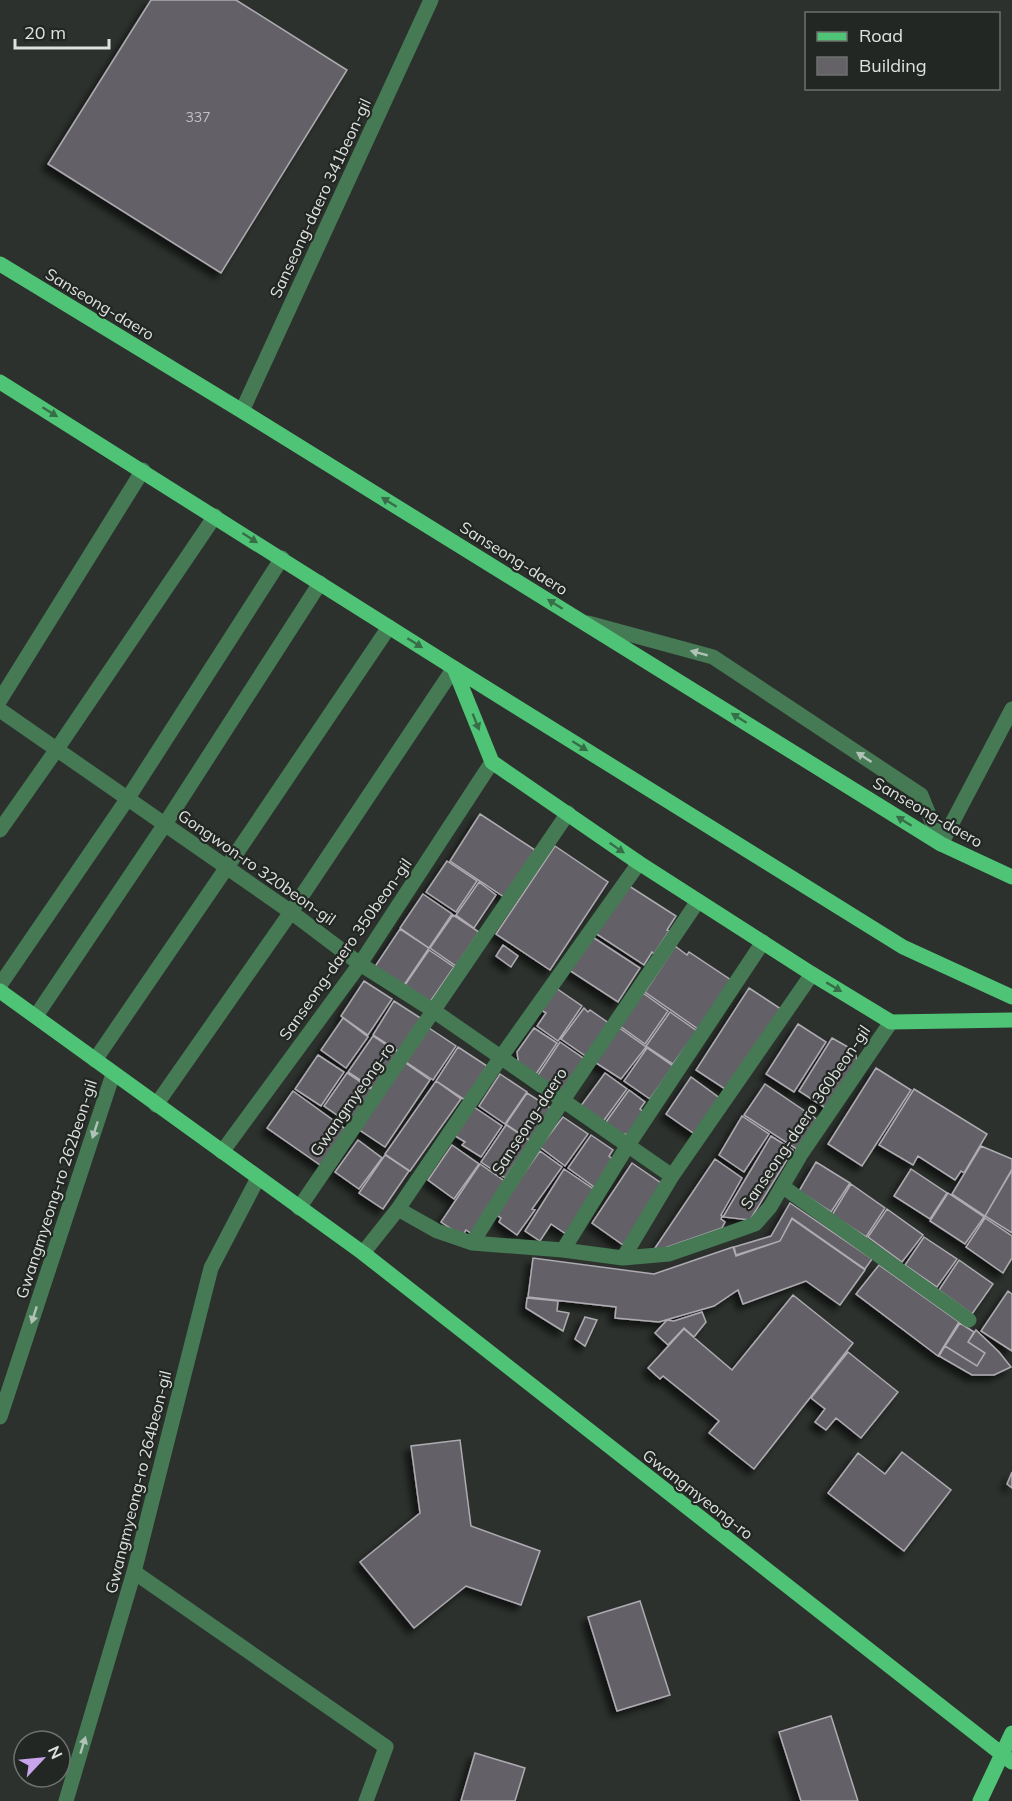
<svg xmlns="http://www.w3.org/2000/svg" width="1012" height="1801" viewBox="0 0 1012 1801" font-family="Mulish,sans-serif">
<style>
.building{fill:#646167;stroke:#aeabb2;stroke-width:1.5;filter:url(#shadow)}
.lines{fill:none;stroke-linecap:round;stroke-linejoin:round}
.minor{stroke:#467a55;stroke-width:15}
.major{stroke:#50c476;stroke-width:15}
.oneway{fill:#376e48}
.oneway2{fill:#b0c3b6}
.labels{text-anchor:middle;stroke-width:4.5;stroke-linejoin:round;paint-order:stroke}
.number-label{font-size:14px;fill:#c0c2c1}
.street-label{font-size:16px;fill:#dee2df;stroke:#222723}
</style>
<defs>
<filter id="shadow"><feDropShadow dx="-5.5" dy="5.5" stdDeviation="3" flood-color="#0009"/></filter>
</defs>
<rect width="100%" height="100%" fill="#2c312d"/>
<path class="building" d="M151,0H236L347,70L221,273L48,164Z
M480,814L535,850L504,897L450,861Z
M555,846L608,882L550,970L496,934Z
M447,861L477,881L456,912L426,892Z
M479,882L496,895L474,928L456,915Z
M626,884L676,916L667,930L669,931L654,954L652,952L644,965L595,933Z
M423,894L452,914L429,948L400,928Z
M453,915L479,932L456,966L430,948Z
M400,929L429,948L402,988L374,968Z
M591,936L640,968L618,1002L569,970Z
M503,945L518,956L511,967L496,956Z
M675,946L687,955L689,952L731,980L698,1029L645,992Z
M429,950L454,967L430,1002L405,985Z
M364,981L392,999L368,1035L341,1016Z
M553,986L582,1006L558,1041L537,1026L546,1013L538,1008Z
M749,988L781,1009L728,1091L696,1070Z
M643,993L668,1011L645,1044L620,1026Z
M394,1001L422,1019L401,1053L373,1035Z
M584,1008L588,1012L590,1010L610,1024L587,1057L561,1039Z
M670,1012L697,1031L673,1064L646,1046Z
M343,1018L368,1037L346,1068L321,1050Z
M798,1024L826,1042L794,1092L766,1074Z
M426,1026L456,1046L433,1080L403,1060Z
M618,1027L646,1047L621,1079L593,1061Z
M534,1028L557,1043L534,1077L519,1066L517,1052Z
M373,1036L401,1055L377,1091L348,1072Z
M832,1038L855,1051L857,1061L827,1109L799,1091Z
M560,1042L586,1060L561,1096L536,1078Z
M458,1047L487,1066L465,1100L436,1081Z
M647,1048L673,1066L650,1099L624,1081Z
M318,1055L344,1072L321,1106L295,1089Z
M404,1062L430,1080L385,1147L358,1129Z
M876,1068L911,1090L862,1166L828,1144Z
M347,1073L374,1091L350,1124L324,1106Z
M605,1073L627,1089L602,1123L580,1107Z
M500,1074L527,1092L505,1124L479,1106Z
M691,1077L721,1099L696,1135L666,1114Z
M436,1081L461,1099L410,1171L385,1154Z
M765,1084L818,1120L798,1150L744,1115Z
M914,1089L987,1134L964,1173L961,1171L955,1180L918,1156L913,1165L879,1145Z
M629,1090L645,1102L640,1109L647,1114L633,1133L621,1135L606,1122Z
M293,1091L348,1131L323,1167L267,1128Z
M527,1093L552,1109L531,1141L506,1124Z
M471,1105L502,1126L481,1157L462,1145L465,1142L452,1134Z
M742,1116L769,1134L744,1172L719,1155Z
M563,1117L588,1134L565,1166L540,1147Z
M506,1125L530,1141L505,1178L481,1162Z
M591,1135L613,1150L609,1156L616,1162L597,1189L568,1168Z
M771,1136L793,1150L750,1220L723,1217Z
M358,1140L382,1158L359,1189L335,1172Z
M452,1145L479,1164L454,1199L428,1180Z
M981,1146L1012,1159V1169L985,1216L952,1194Z
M540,1151L562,1167L532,1209L535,1210L517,1235L499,1222L501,1218L495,1214Z
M385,1155L409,1171L383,1209L359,1193Z
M715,1159L742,1178L721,1215L722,1216L721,1219L725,1222L722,1228L659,1250L655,1248Z
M816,1162L850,1183L831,1212L799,1191Z
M632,1163L664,1185L623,1245L592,1223Z
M480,1164L506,1182L472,1234L466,1230L462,1236L441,1222Z
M564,1169L595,1190L566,1234L551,1224L540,1241L525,1231Z
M911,1169L947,1193L930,1219L894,1196Z
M1012,1170V1233L985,1216Z
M851,1184L885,1208L866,1237L832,1215Z
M948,1193L984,1217L965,1244L930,1221Z
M790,1203L872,1259L865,1269L792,1218L780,1241L736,1255L734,1247L771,1236Z
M887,1209L923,1235L902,1262L868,1237Z
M985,1218L1012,1236V1258L1003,1273L966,1247Z
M792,1219L865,1270L840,1305L806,1281L743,1304L738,1290L714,1306L659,1322L615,1318L616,1307L528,1297L533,1258L654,1274L733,1247L736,1256L780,1241Z
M924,1237L957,1259L937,1287L905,1265Z
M959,1260L993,1284L972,1314L939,1290Z
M879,1265L959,1322L938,1356L856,1294Z
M1008,1291L1012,1294V1351L981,1331Z
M793,1295L853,1343L754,1469L709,1433L719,1421L663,1376L660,1379L648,1368L684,1329L732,1370Z
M527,1298L558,1301L557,1311L569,1313L563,1331L526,1308Z
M702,1312L706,1322L694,1337L684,1328L668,1345L655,1333L667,1320L674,1321Z
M585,1317L597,1320L585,1346L575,1339Z
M960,1323L974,1332L968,1342L985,1353L977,1366L945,1346Z
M976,1330L999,1352L1011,1367L994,1375H972L939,1356L945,1346L977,1366L985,1353L968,1342Z
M848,1352L898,1392L861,1438L836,1418L826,1430L815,1422L825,1409L811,1398Z
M460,1440L471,1526L540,1551L521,1605L466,1586L414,1628L360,1562L420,1513L411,1446Z
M902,1452L951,1490L904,1551L828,1493L858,1453L885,1474Z
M1012,1472V1488L1007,1484Z
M640,1601L670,1695L617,1711L588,1617Z
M831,1716L858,1801H801L779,1732Z
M475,1753L525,1768L515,1801H461Z"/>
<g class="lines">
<path class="minor" d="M242,411L431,0
M588,623L713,657L921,795L941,844
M0,700L143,470
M0,710L291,912L360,964L434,1011L672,1176
M0,830L57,749L215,516
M941,844L1012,709
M0,985L128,798L282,558
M36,1016L165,824L320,583
M95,1060L227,867L389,627
M156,1105L291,912L454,668
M222,1152L360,964L492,762
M782,1186L969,1320
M299,1208L568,813
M398,1209L437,1231L472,1243L563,1250L623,1258L669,1254L727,1234L755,1224L770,1207L801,1154L891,1022
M472,1243L563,1100L698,901
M563,1250L628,1145L763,942
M363,1253L398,1209L501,1057L639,863
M623,1258L672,1176L812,974
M0,1417L113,1074
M134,1572L386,1747L366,1801
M66,1801L134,1572L211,1268L258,1178"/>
<path class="major" d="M0,264L242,411L941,844L1012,877
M0,382L454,668L903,947L1012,997
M454,668L492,762L639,863L812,974L891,1022L1012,1020
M0,991L363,1253L1012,1762
M980,1801L1012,1733"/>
</g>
<defs><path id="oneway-solid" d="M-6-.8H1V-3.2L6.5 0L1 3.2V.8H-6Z" transform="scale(1.5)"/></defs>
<g class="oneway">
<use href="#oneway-solid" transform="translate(50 412) rotate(32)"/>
<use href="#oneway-solid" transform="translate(389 502) rotate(-148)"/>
<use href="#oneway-solid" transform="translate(250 538) rotate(33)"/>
<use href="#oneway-solid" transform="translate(555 604) rotate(-148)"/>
<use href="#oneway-solid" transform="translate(415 643) rotate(32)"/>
<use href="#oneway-solid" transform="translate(739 718) rotate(-148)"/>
<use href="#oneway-solid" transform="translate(476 722) rotate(68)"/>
<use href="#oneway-solid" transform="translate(580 746) rotate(32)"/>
<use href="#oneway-solid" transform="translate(904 821) rotate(-148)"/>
<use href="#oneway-solid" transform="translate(617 848) rotate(35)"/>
<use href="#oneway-solid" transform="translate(834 987) rotate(31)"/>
</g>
<g class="oneway2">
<use href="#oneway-solid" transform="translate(699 653) rotate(-165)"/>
<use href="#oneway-solid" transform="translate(864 757) rotate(-147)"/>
<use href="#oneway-solid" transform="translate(95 1130) rotate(108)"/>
<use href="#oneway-solid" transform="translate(34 1315) rotate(108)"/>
<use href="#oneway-solid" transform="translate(83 1745) rotate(-73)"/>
</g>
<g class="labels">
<g class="number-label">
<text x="198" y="122">337</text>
</g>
<g class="street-label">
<text transform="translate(320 198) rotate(-65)" y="6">Sanseong-daero 341beon-gil</text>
<text transform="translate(100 304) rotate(31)" y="6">Sanseong-daero</text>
<text transform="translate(514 558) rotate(32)" y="6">Sanseong-daero</text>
<text transform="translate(928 812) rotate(30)" y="6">Sanseong-daero</text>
<text transform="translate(257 867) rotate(35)" y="6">Gongwon-ro 320beon-gil</text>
<text transform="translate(345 949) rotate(-55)" y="6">Sanseong-daero 350beon-gil</text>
<text transform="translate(352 1099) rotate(-55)" y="6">Gwangmyeong-ro</text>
<text transform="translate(805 1117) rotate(-56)" y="6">Sanseong-daero 360beon-gil</text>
<text transform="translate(529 1121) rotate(-57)" y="6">Sanseong-daero</text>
<text transform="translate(56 1189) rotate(-72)" y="6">Gwangmyeong-ro 262beon-gil</text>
<text transform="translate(138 1482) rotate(-76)" y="6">Gwangmyeong-ro 264beon-gil</text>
<text transform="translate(698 1494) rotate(38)" y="6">Gwangmyeong-ro</text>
</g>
</g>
<rect x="805" y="12" width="195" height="78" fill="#222723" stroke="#6d726e" stroke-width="1.5"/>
<rect x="817" y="32" width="30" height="9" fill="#50c476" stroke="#6d726e" stroke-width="1.5"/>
<text x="859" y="42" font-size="18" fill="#dee2df">Road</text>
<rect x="817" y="57" width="30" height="18" fill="#646167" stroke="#6d726e" stroke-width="1.5"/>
<text x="859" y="72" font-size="18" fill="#dee2df">Building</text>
<g transform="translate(42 1759) rotate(64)"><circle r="28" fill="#222723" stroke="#6d726e" stroke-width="1.5"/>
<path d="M0-4.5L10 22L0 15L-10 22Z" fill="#c9a5ee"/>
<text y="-9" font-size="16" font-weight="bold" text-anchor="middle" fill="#dee2df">N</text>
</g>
<path d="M15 39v9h94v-9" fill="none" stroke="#dee2df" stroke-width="3"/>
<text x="24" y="39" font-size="18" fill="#dee2df" stroke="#222723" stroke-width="4.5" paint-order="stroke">20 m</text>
</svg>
